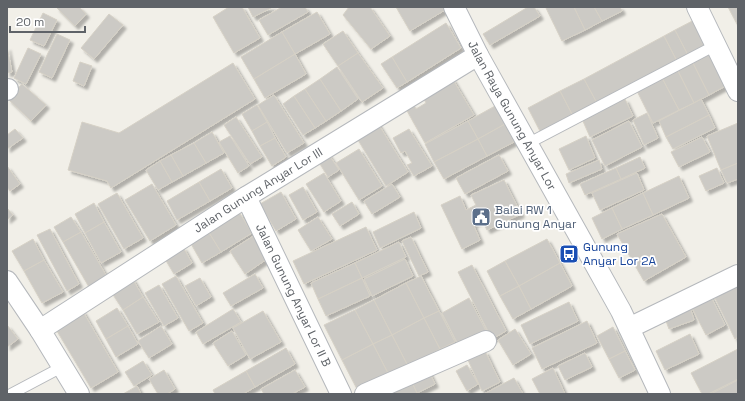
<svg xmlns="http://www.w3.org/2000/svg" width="745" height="401" viewBox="0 0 745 401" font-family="'Space Grotesk',sans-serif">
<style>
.building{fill:#cccac5;stroke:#d6d1c6;filter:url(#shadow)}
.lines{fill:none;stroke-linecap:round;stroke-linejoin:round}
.lane-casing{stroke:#b5b8bc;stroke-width:12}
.street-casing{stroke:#b5b8bc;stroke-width:22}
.lane{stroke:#fff;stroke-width:10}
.street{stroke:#fff;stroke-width:20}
.labels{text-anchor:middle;stroke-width:3.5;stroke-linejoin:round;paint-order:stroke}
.street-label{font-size:12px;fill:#5f6368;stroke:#fff}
.service-label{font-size:12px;fill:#4e5e75;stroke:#fff;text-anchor:start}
.transit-label{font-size:12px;fill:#164399;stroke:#fff;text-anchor:start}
</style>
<defs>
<filter id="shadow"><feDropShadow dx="3.5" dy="3.5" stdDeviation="1" flood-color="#0004"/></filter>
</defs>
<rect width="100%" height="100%" fill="#f1efe8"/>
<path class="building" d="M56,7H79L86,14L75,26Z
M229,7H242L260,38L234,53L213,17Z
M248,7H273L253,17Z
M282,7H305L308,12L268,35L259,20Z
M349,7H370L390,36L371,49L343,15Z
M396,7H443L445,10L410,31Z
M528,7H534L540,16L490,45L483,34Z
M548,7H574L585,30L562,41L546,8Z
M574,7H594L602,21L585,30Z
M594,7H620L622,11L602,21Z
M728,7H738V26Z
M317,12L330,34L295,54L282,32Z
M43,13L57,20L44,46L30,40Z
M109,14L123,25L94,59L81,48Z
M698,18L712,45L689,57L675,30Z
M446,23L461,48L407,82L392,57Z
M675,30L689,57L678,63L664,36Z
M343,31L358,53L338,66L323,44Z
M282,32L295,54L254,79L241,57Z
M57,34L70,40L52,78L39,72Z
M664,36L678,63L598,105L584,79Z
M7,47L12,72L7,73Z
M28,48L41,54L26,84L14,78Z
M714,50L731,83L709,95L692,61Z
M358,53L383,88L362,102L338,66Z
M295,54L306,74L265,98L254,79Z
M392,57L407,82L397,88L381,64Z
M692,61L709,95L694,103L677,69Z
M80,62L92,66L84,86L73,81Z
M233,63L255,99L111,188L107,181L68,170L82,122L119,133Z
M337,67L358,99L341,111L320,79Z
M677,69L694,103L679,110L661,76Z
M661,76L679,110L653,123L636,89Z
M452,78L474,115L425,143L406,109L414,105L416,109L426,103L422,95Z
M320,79L341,111L326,121L305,89Z
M584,79L598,105L574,118L560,91Z
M22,84L46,105L31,121L8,99Z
M305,89L326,121L315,128L294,96Z
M560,91L574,118L542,135L528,108Z
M274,95L304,143L287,153L258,105Z
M294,96L315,128L303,135L283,104Z
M625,99L633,116L590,137L582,119Z
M701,99L709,115L666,137L659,121Z
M257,105L267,122L252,131L242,114Z
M495,106L505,124L478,139L468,121Z
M647,113L658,138L644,145L633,120Z
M709,115L715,128L673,149L666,137Z
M236,117L262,157L250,164L224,125Z
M468,121L478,139L434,162L425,144Z
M629,121L642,147L605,166L592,140Z
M267,122L275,138L260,146L252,131Z
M377,122L408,172L386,186L355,135Z
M738,123V163L721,170L707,136Z
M505,124L514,142L487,156L478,139Z
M15,129L23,138L7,149V135Z
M409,129L432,166L414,176L407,165L412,163L405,151L401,153L393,138Z
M212,132L224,153L206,163L194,143Z
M230,136L249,166L238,173L219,142Z
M586,136L595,158L569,170L559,149Z
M702,137L710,152L679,167L671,152Z
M275,138L286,157L272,166L260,146Z
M478,139L487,156L444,179L434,162Z
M194,143L206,163L183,176L171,155Z
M359,149L382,186L359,200L336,163Z
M327,152L339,170L328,177L317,159Z
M171,155L183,176L172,182L160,161Z
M499,155L508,171L465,194L456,178Z
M640,157L645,168L621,179L616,168Z
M599,160L602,169L569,183L566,174Z
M160,161L172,182L158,190L146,170Z
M738,163V179L727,183L721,170Z
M7,166L20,184L10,191L7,187Z
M616,168L621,179L585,195L580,184Z
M717,168L724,183L706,191L699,176Z
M221,169L232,188L210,201L199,182Z
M324,173L341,201L324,212L306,184Z
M637,173L644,190L600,210L592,193Z
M679,176L689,198L653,215L643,193Z
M504,180L521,214L487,230L482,220L473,224L480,240L462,249L441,205L460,196L466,210L476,205L471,195Z
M199,182L210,201L177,220L167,201Z
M152,184L176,225L150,241L125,200Z
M392,184L400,197L372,214L364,201Z
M303,187L317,212L303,220L289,195Z
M281,192L296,219L276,231L260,204Z
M117,193L143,238L124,249L98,204Z
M643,193L653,215L622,229L612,208Z
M352,202L359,214L340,226L332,214Z
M94,203L104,222L85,233L75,214Z
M7,208L13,215L7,220Z
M612,208L622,229L602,239L592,218Z
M239,212L252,233L221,252L208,231Z
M414,212L421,228L380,248L373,232Z
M662,214L686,257L644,281L617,234Z
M71,217L81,232L63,242L54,227Z
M318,217L332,239L311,251L298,230Z
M104,222L121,252L101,263L85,233Z
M366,227L377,250L304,284L293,261Z
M50,229L79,284L67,291L37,235Z
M208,231L221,252L202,263L190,242Z
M81,232L107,277L89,287L63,242Z
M255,235L270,257L245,274L230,251Z
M411,237L428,272L419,276L402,241Z
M33,239L44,260L24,271L12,251Z
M547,239L560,263L519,286L505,261Z
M399,242L406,257L362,278L355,263Z
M183,247L192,263L174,274L165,259Z
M405,259L413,276L372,296L364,279Z
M44,260L63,292L42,303L24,271Z
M505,261L519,286L500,296L487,271Z
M355,263L362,278L318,299L311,283Z
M560,263L572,286L531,309L519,286Z
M472,265L506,331L492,339L458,272Z
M255,274L263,288L231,306L223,293Z
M176,276L203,323L189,331L162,284Z
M421,276L439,311L424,318L406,283Z
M132,278L143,297L123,310L110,290Z
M200,278L211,297L196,306L185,286Z
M362,278L370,296L326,316L318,299Z
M406,283L424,318L392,335L374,300Z
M738,283V337L735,339L711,290Z
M159,285L178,318L164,326L145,293Z
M519,286L531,309L513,319L500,296Z
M710,295L725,325L706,335L690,304Z
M143,297L159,322L137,334L123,310Z
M469,298L487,333L460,348L442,313Z
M374,300L392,335L373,344L355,310Z
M569,302L578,321L530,344L521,325Z
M689,304L694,320L669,329L663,313Z
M117,308L128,326L106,339L96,321Z
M233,309L241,322L203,344L196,332Z
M82,310L118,372L91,388L54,326Z
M355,310L373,344L342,360L324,325Z
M263,311L281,342L250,359L233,328Z
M439,311L455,342L440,349L424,318Z
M424,318L440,349L408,366L392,335Z
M587,321L597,343L542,369L532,348Z
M7,325L18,339L7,347Z
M128,326L138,344L116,357L106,339Z
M161,326L172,344L149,358L138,341Z
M613,327L625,351L609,359L597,336Z
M515,329L531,354L513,365L498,340Z
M232,331L246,355L228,366L213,343Z
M690,334L699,354L665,370L656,351Z
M392,335L408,366L389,375L373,344Z
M373,344L389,375L358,391L342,360Z
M286,348L295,364L255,387L246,371Z
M738,349V379L708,394H702L691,373Z
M485,351L500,382L482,391L468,360Z
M625,351L635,370L619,378L609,359Z
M585,353L592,367L565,380L558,366Z
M143,361L152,375L134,386L125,372Z
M467,365L478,384L467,391L456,371Z
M427,368L435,384L417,393L409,376Z
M553,368L565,394H540L532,379Z
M164,370L175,389L167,394H158L149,379Z
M295,370L305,387L292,394H264L261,389Z
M246,371L255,387L243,394H215L213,390Z
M409,376L417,393L415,394H390L387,388Z
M514,378L523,394H484Z
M738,380V394H711Z
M137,386L141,394H123Z"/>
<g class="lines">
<defs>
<path id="lane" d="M527,144L716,45
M11,394L62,367"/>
<g id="street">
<path id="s1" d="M454,7L478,55L621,311L660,394"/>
<path d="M697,7L738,91"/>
<path d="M7,90L8,89"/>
<path id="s2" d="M246,197L341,394"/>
<path d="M7,281L40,330L79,394"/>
<path d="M629,328L738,275"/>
<path id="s3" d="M40,330L246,197L478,55"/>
<path d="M365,394L486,341"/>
</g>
</defs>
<use href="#lane" class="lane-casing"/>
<use href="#street" class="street-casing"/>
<use href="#lane" class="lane"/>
<use href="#street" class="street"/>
</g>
<defs>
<symbol id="civic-square" viewBox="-11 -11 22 22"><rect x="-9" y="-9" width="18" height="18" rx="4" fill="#5c6f8a" stroke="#fff"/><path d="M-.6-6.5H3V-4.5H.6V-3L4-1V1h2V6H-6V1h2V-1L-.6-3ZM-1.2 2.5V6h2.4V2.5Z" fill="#fff"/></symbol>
<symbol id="bus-square" viewBox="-11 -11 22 22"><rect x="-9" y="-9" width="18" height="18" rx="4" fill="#1a4fb4" stroke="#fff"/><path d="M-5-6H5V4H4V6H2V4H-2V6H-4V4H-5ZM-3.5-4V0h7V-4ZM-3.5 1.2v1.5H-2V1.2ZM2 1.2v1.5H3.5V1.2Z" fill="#fff"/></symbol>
</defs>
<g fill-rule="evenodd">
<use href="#civic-square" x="470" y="206" width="22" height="22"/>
<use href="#bus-square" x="558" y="243" width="22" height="22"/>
</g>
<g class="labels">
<g class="street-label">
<text dy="4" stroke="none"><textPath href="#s1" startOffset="123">Jalan Raya Gunung Anyar Lor</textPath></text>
<text dy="4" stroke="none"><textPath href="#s3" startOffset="259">Jalan Gunung Anyar Lor III</textPath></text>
<text dy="4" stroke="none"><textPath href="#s2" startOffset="109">Jalan Gunung Anyar Lor II B</textPath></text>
</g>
<g class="service-label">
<text x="495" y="214">Balai RW 1<tspan x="495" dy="14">Gunung Anyar</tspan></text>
</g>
<g class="transit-label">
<text x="583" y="251">Gunung<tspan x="583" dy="14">Anyar Lor 2A</tspan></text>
</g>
</g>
<rect width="745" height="401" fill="none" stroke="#5f6368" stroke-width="16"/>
<path d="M10 26v6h75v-6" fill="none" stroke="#5f6368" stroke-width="2"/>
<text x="16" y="26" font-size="12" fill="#5f6368" stroke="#ffffff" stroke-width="3" paint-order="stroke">20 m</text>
</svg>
